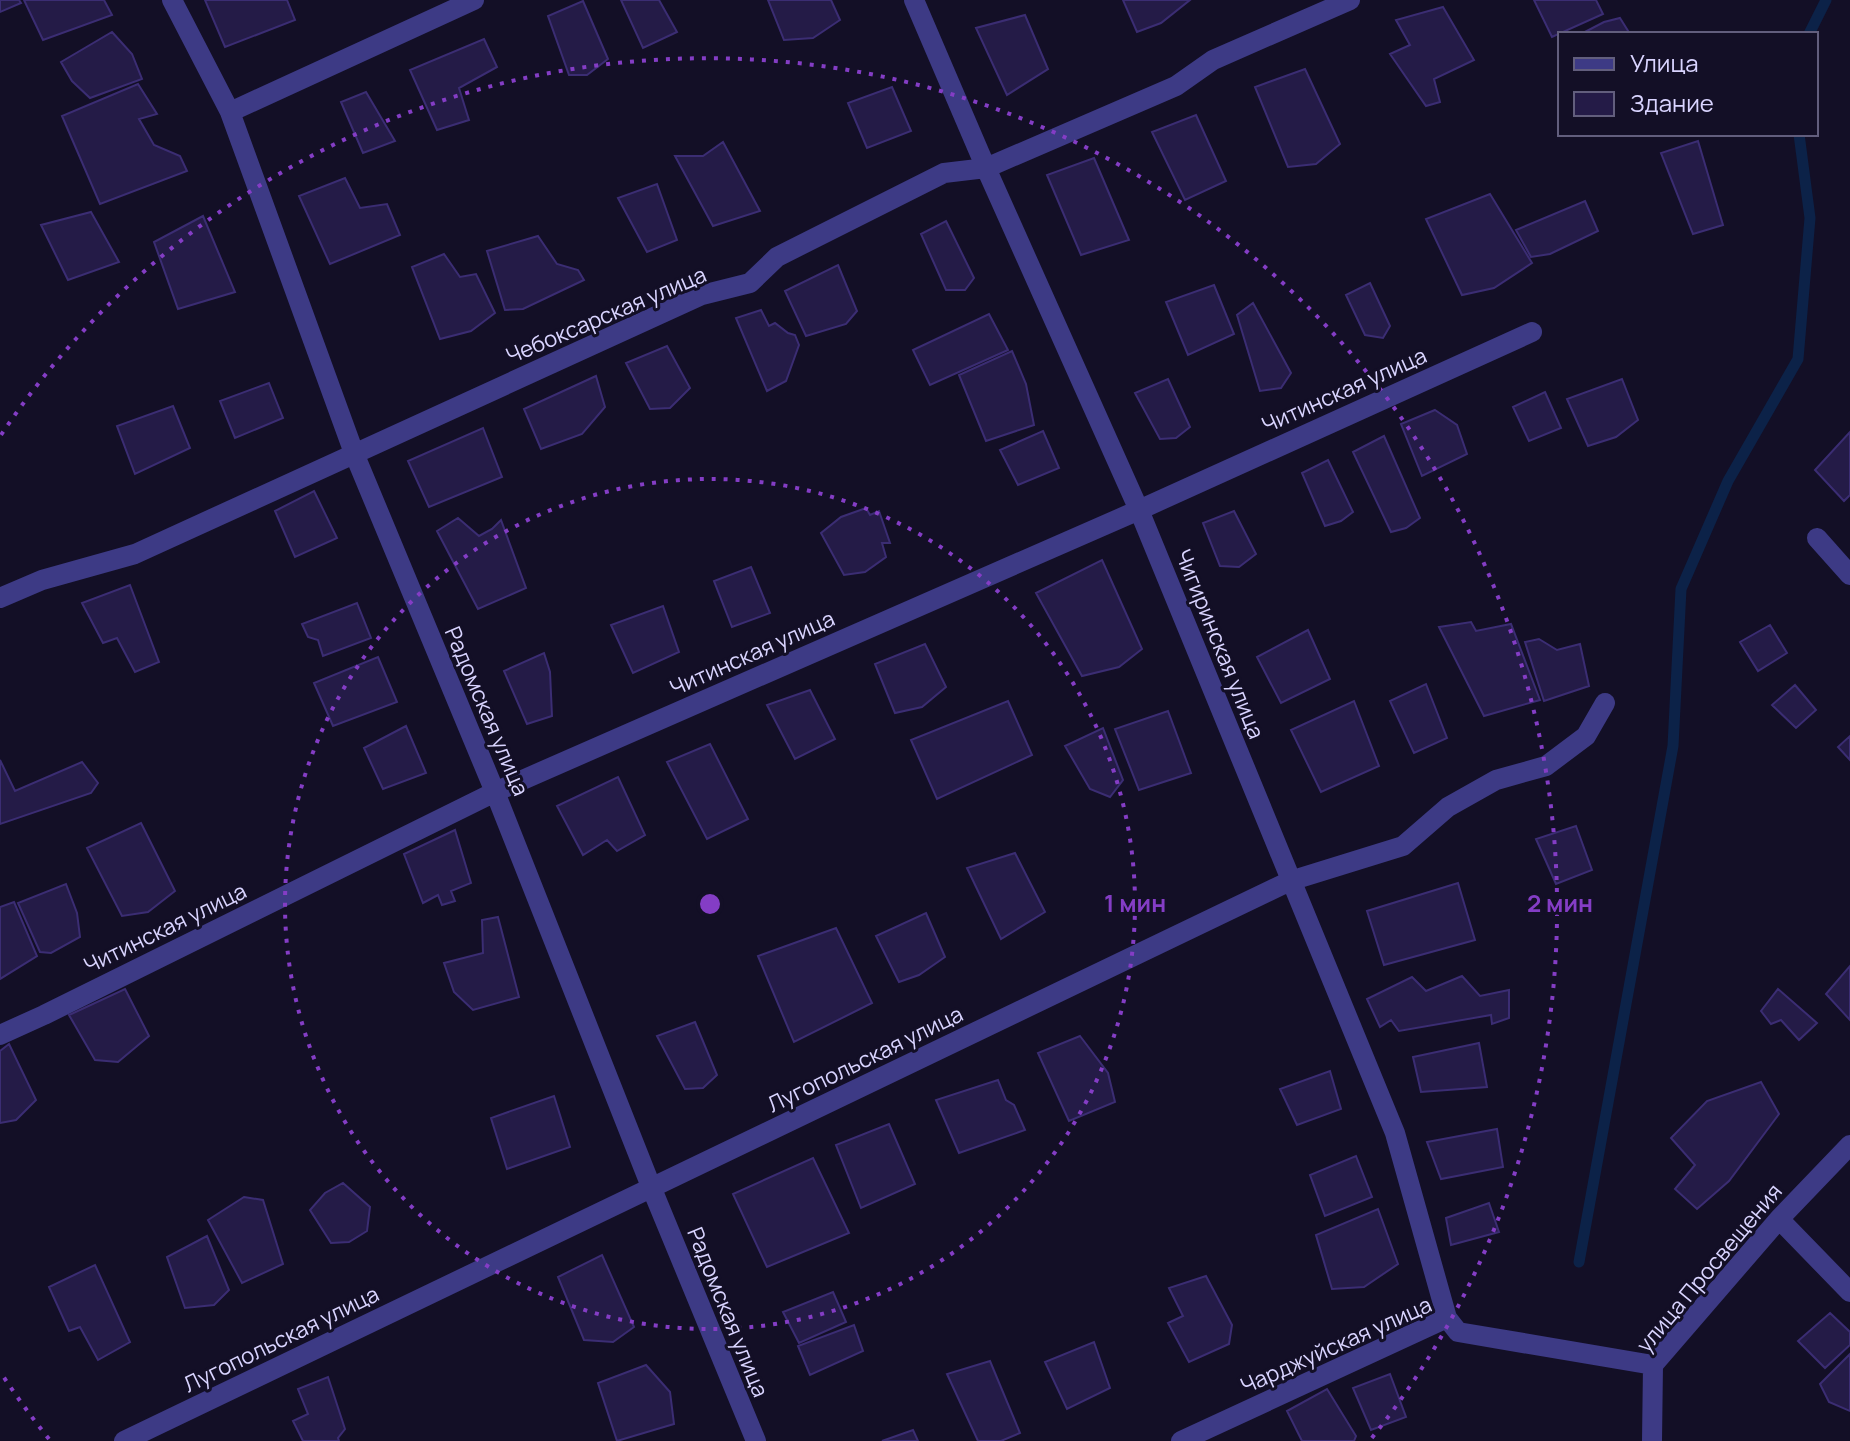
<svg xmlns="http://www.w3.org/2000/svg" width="1850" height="1441" viewBox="0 0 1850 1441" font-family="Manrope,sans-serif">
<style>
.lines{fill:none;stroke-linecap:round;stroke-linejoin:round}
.stream{stroke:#0c2248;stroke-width:11}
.building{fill:#241b47;stroke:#3b2d73;stroke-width:2}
.street{stroke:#3d3a85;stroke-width:20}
.ring{fill:none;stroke:#843dc5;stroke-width:4;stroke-dasharray:4 8}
.labels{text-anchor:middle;stroke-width:6;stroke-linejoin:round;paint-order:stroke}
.street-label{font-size:22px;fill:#d9d4ff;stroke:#130f26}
.centre{fill:#843dc5;stroke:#130f26;stroke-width:4}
.ring-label{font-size:24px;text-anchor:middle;font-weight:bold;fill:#843dc5;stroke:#130f26;stroke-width:6;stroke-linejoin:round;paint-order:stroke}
</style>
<rect width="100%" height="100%" fill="#130f26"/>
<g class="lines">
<path class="stream" d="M1809,34L1826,0
M1579,1262L1673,746L1681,589L1728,481L1798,359L1810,218L1799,134"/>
</g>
<path class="building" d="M0,0H19L21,3L0,12Z
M24,0H104L112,15L43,40Z
M205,0H287L295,20L225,47Z
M621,0H659L677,32L643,48Z
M768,0H831L840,20L813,38L784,40Z
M1123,0H1190L1161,23L1137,32Z
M1534,0H1596L1603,14L1552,37Z
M583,1L608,59L587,75H569L548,16Z
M1443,7L1474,60L1434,79L1440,102L1426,106L1390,54L1410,45L1396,20Z
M1025,15L1048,69L1007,95L976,28Z
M1620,18L1630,34H1581L1604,22Z
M112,32L132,54L142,79L90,98L72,81L61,62Z
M484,39L497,67L459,88L469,120L437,130L410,70Z
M1305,69L1340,144L1316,164L1288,167L1255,87Z
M138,84L157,114L139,119L154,145L180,156L187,171L100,204L62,116Z
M892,87L911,131L867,148L848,103Z
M366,92L395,141L363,153L341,102Z
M1196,115L1226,181L1185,200L1152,132Z
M1698,141L1723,225L1693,234L1661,153Z
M723,142L760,211L713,226L675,156H703Z
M1094,158L1129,240L1081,255L1047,175Z
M345,178L360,208L387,204L400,235L330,264L299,196Z
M657,184L677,240L647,252L618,198Z
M1490,194L1532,263L1494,288L1462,295L1426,219Z
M1585,201L1598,231L1550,254L1531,257L1516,230Z
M91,212L119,262L68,280L41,225Z
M203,216L235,292L178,309L154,242Z
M946,221L974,278L965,290H946L921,234Z
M538,236L557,264L578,270L584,280L523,309L505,310L487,251Z
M444,254L460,277L476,274L495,313L471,331L440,339L412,267Z
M838,265L857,311L846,324L806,336L785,291Z
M1370,283L1390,326L1383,338L1365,335L1346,295Z
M1214,285L1234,334L1188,355L1166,302Z
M1253,303L1291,373L1281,388L1260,391L1237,315Z
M761,310L769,326L775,323L788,333L795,335L799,345L786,381L767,391L736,318Z
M989,314L1008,350L930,385L913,350Z
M667,346L690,388L670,408L650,409L626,363Z
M1012,351L1026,384L1034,425L986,441L959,375Z
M596,376L605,407L582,434L541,449L524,409Z
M1168,379L1190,427L1176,438L1160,439L1135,393Z
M1622,379L1638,420L1616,437L1588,446L1567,399Z
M269,383L283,418L235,438L220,401Z
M1545,392L1561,428L1529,441L1513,407Z
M173,406L190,448L135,474L117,426Z
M1435,410L1457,425L1467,454L1422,476L1401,424Z
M483,428L502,477L429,507L408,461Z
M1043,431L1059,468L1018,485L1000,450Z
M1850,432V495L1844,501L1815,470Z
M1384,436L1420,518L1406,528L1391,532L1353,452Z
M1328,460L1353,512L1341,521L1325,526L1302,473Z
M314,491L337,538L295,557L275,511Z
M866,508L870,515L879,511L890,543H882L886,557L865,572L844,575L821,533L841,517Z
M1234,511L1256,554L1239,567L1220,566L1203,523Z
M458,518L479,536L492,529L501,520L526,588L478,609L437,531Z
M1102,560L1142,649L1119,667L1082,676L1036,593Z
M751,567L770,613L732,627L714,581Z
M130,585L159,662L135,672L117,638L103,643L82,603Z
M357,603L371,638L323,656L318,640L308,637L302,624Z
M663,606L679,652L633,673L611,625Z
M1471,622L1476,631L1511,624L1540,700L1484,716L1439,627Z
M1770,625L1787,653L1758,671L1740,642Z
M1308,630L1330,679L1281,703L1257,657Z
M1539,639L1557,650L1580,644L1589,686L1544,701L1525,642Z
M925,644L946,687L922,707L895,713L875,664Z
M544,653L550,672L552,716L527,724L504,671Z
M378,657L397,702L333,726L314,683Z
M1426,684L1447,738L1414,753L1390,701Z
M1795,685L1816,710L1796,728L1772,705Z
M810,690L835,739L795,759L767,705Z
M1008,701L1032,755L937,799L911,740Z
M1354,701L1379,766L1321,792L1291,730Z
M1168,711L1191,773L1139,790L1115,729Z
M406,726L426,773L383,789L364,748Z
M1103,728L1123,780L1110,797L1090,789L1065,746Z
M1850,736V760L1838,747Z
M710,744L748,819L707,839L667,762Z
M0,760L15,791L82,762L98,783L91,793L0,824Z
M618,777L645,835L617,851L607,840L583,855L557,806Z
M141,823L175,891L148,912L122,916L87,848Z
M1576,826L1592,870L1556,884L1536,839Z
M455,830L471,883L451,891L455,901L442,905L438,895L423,903L404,854Z
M1015,853L1045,912L1001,939L967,868Z
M1458,883L1475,940L1384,965L1367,911Z
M66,884L77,913L80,937L51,953L40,952L18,903Z
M14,902L37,956L0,979V907Z
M926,913L945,957L919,975L899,982L876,936Z
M498,917L519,997L473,1010L454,992L444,963L483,953L482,920Z
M836,928L872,1003L794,1042L758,956Z
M1850,966V1020L1826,994Z
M1462,976L1480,996L1509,990V1018L1492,1024L1491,1015L1399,1031L1391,1020L1380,1027L1367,999L1412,977L1426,991Z
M125,989L149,1036L118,1062L95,1060L69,1015Z
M1778,989L1817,1023L1799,1040L1781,1020L1771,1024L1761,1011Z
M695,1022L717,1075L703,1088L685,1089L657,1036Z
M1080,1036L1108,1073L1115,1102L1069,1121L1038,1053Z
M1479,1043L1487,1087L1421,1092L1413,1057Z
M9,1044L36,1100L16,1120L0,1123V1051Z
M1330,1071L1341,1109L1297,1125L1280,1089Z
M998,1080L1006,1100L1014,1105L1025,1130L959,1153L936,1100Z
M1761,1082L1779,1114L1729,1181L1697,1209L1675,1189L1695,1165L1671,1138L1707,1101Z
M554,1096L570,1147L507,1169L491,1118Z
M889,1124L915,1184L861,1208L836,1145Z
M1497,1129L1503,1167L1441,1179L1427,1142Z
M1356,1156L1372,1197L1325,1216L1310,1175Z
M813,1158L849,1233L767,1267L733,1194Z
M343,1183L370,1207L367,1231L349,1242L331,1243L310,1210L325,1193Z
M244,1197L263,1200L283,1264L242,1283L208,1220Z
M1489,1203L1499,1232L1451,1245L1446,1218Z
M1378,1209L1398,1264L1364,1287L1332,1289L1316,1235Z
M207,1236L229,1290L214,1305L185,1308L167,1257Z
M602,1255L634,1327L613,1342L584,1340L558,1277Z
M95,1265L130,1342L98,1360L80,1327L69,1331L49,1287Z
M1206,1276L1232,1325L1229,1344L1189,1362L1168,1323L1183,1316L1169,1288Z
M833,1292L846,1322L799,1343L783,1312Z
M1830,1313L1850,1332V1345L1825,1368L1798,1341Z
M854,1325L863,1351L810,1375L798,1346Z
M1094,1342L1110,1388L1067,1409L1045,1362Z
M1850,1354V1411L1829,1402L1820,1384Z
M990,1361L1020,1433L1001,1441H978L947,1374Z
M646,1365L670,1392L674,1424L617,1441L598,1383Z
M1390,1374L1406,1417L1371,1430L1353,1388Z
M328,1377L345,1429L338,1438L339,1441H303L293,1421L308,1414L298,1389Z
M1327,1389L1356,1436L1354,1441H1302L1287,1411Z
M913,1430L918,1441H882Z"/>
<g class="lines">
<path class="street" d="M172,0L230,112L354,453L495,792L652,1189L756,1441
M914,0L986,168L1139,510L1395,1133L1447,1318
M230,112L474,0
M1817,538L1850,575
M0,598L42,580L135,554L702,295L750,283L777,257L944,173L986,168L1176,86L1213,60L1350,0
M0,1035L44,1015L495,792L1139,510L1532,332
M1779,1219L1850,1292
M124,1441L1290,881L1403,846L1448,807L1496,780L1546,766L1586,736L1605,703
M1181,1441L1447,1318L1458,1332L1653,1365
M1652,1441L1653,1365L1779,1219L1850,1145"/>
</g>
<g class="ring">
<circle cx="710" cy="904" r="425"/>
<path d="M49 1439A850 850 0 0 1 1 1373M1 435A850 850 0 1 1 1371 1439"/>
</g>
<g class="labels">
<g class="street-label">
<text transform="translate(606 315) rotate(-23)" y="8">Чебоксарская улица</text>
<text transform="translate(1344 390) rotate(-24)" y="8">Читинская улица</text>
<text transform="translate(1220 644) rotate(68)" y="8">Чигиринская улица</text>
<text transform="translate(752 653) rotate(-24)" y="8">Читинская улица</text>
<text transform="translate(487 711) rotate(67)" y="8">Радомская улица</text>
<text transform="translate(165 928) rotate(-26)" y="8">Читинская улица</text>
<text transform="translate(865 1059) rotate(-26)" y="8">Лугопольская улица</text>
<text transform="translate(1709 1268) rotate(-50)" y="8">улица Просвещения</text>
<text transform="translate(728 1312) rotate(68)" y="8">Радомская улица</text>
<text transform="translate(281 1339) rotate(-26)" y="8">Лугопольская улица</text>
<text transform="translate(1336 1345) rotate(-24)" y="8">Чарджуйская улица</text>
</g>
</g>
<circle cx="710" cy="904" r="12" class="centre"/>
<g class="ring-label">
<text x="1135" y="912">1 мин</text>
<text x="1560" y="912">2 мин</text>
</g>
<rect x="1558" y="32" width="260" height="104" fill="#130f26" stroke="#625e7d" stroke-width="2"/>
<rect x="1574" y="58" width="40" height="12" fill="#3d3a85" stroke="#625e7d" stroke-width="2"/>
<text x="1630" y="72" font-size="24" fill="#d9d4ff">Улица</text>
<rect x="1574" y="92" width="40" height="24" fill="#241b47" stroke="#625e7d" stroke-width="2"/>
<text x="1630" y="112" font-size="24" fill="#d9d4ff">Здание</text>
</svg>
